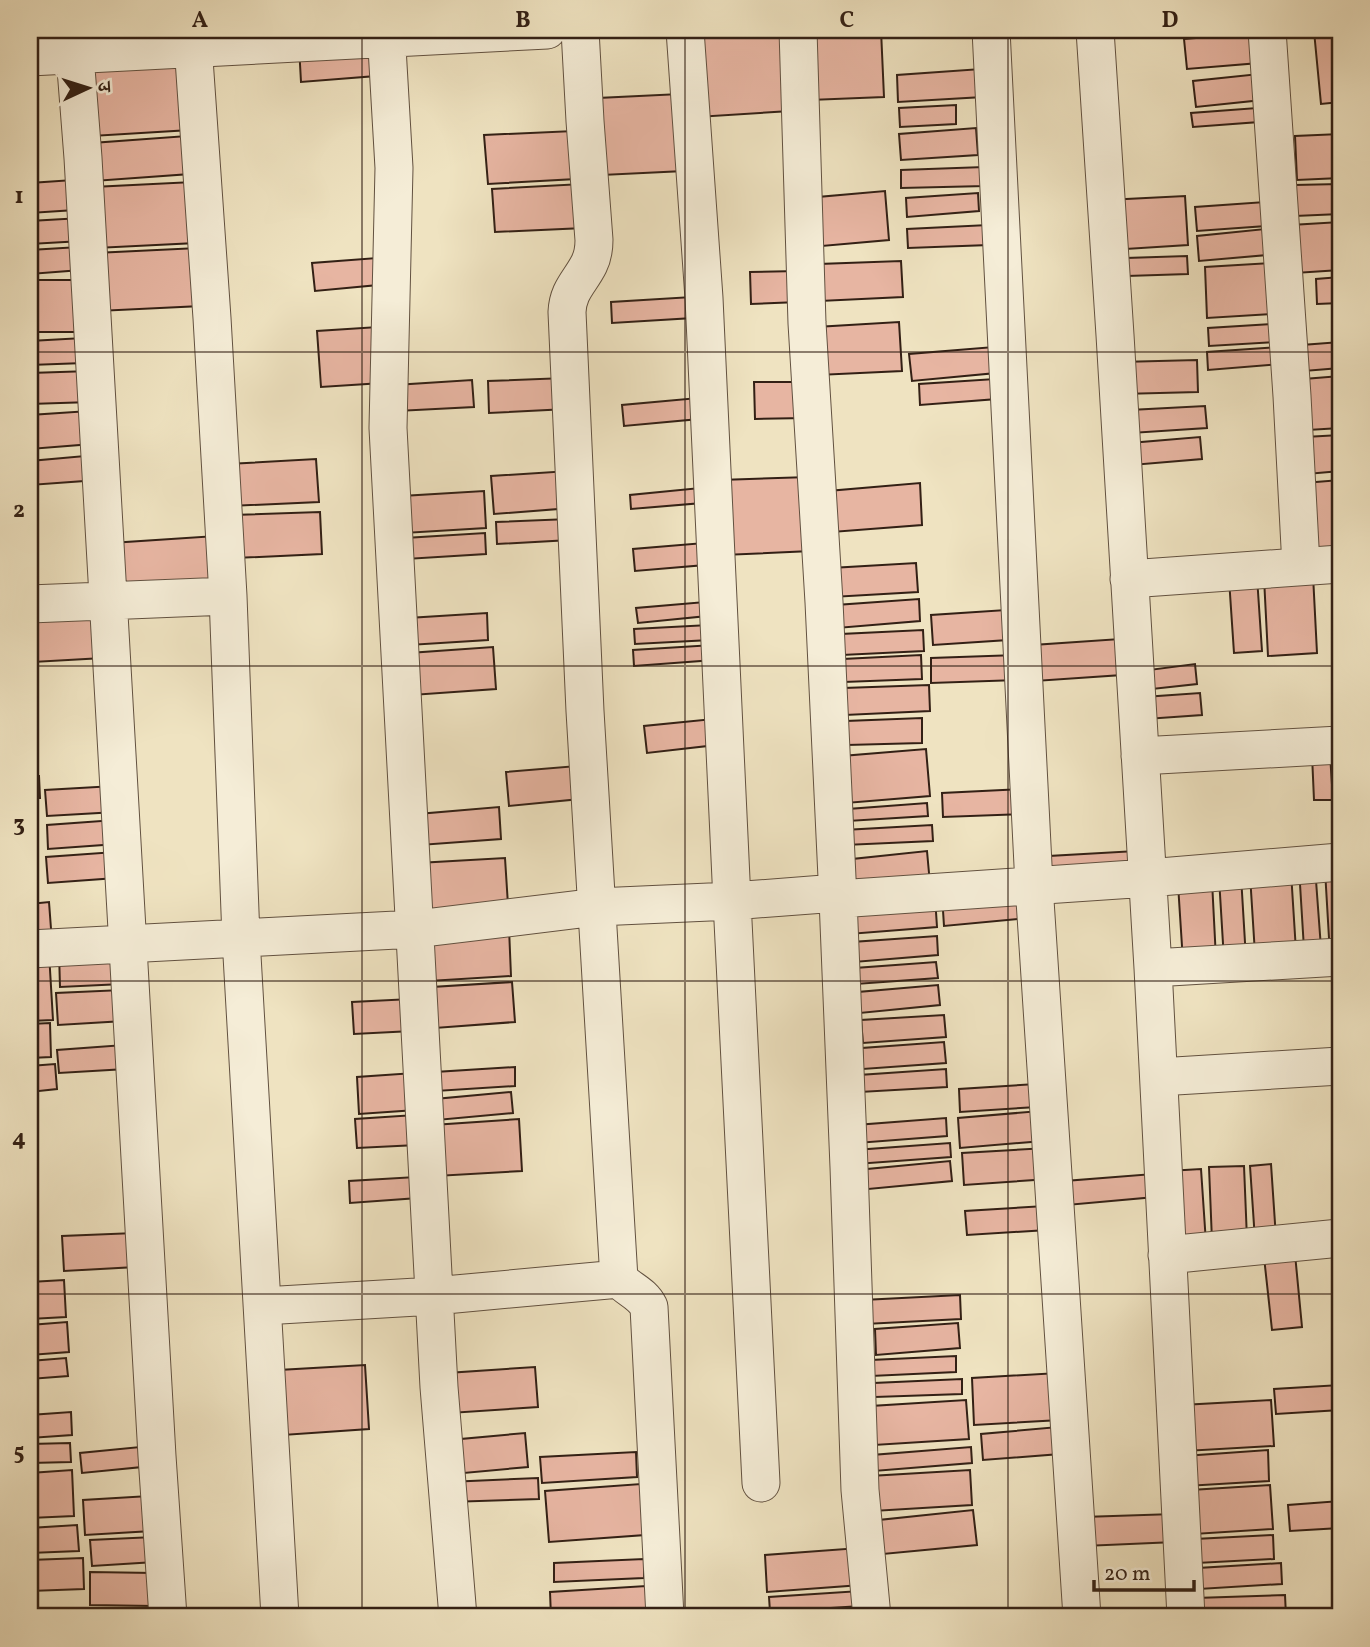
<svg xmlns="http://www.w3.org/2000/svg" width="1370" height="1647" viewBox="0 0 1370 1647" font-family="Vollkorn,'Noto Serif Devanagari',serif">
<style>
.building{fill:#e7b5a2;stroke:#332015;stroke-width:2}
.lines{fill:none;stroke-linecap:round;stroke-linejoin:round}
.minor-casing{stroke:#625140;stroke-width:39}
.minor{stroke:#f5edd7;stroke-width:37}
.grid{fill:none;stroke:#332015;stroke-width:2;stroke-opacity:0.55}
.neatline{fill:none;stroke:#332015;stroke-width:2.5}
.grid-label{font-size:23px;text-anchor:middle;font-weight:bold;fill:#332015}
</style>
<rect width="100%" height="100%" fill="#efe3c1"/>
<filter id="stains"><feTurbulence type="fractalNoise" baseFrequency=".00286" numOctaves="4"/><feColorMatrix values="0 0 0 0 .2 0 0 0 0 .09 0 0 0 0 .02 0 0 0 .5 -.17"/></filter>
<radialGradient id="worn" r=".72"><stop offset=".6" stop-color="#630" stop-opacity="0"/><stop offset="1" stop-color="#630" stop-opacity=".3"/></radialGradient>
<path class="building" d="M79,30H185L80,44Z
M785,30L790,111L697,117L692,35Z
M807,30H881L884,97L810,100Z
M1329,30H1340V102L1321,104L1314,31Z
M1256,33L1259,63L1187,69L1184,39Z
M374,41L376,76L301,82L299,46Z
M186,63L190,130L92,136L88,68Z
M981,69L983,97L898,102L897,75Z
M1259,74L1262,100L1196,107L1193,81Z
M680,94L684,171L602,175L598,98Z
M956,105V124L900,127L899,108Z
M1257,108L1259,122L1193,127L1191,113Z
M976,128L978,155L901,160L899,134Z
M574,131L576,179L488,184L484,135Z
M1340,134V178L1297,180L1295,136Z
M187,136L190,174L94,181L92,143Z
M984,167L985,186L901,188V170Z
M73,180L75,210L30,213V183Z
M193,182L196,243L96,248L93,187Z
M582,184L584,228L495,232L492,189Z
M1340,184V214L1295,216L1294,185Z
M885,191L889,240L822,246L818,197Z
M978,193L979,211L907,217L906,198Z
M1185,196L1188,245L1110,250L1107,200Z
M1265,202L1266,226L1197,231L1195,207Z
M81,218L82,241L30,244V221Z
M1340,222V270L1295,273L1291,225Z
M988,225L989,245L908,248L907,229Z
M1265,229L1267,255L1199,261L1197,236Z
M79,247L81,270L30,274V250Z
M198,248L201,306L98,311L95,253Z
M1187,256L1188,274L1127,276L1126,258Z
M377,258L378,285L315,291L312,263Z
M901,261L903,297L820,301L819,264Z
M1271,263L1274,314L1207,318L1205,267Z
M798,271L799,302L751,304L750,272Z
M1340,277V303L1317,304L1316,279Z
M30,280H83L84,332H30Z
M692,297L693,318L612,323L611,302Z
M899,322L902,371L818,375L816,327Z
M1274,324L1276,342L1209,346L1208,328Z
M378,327L382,383L321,387L317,331Z
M83,338L84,363L30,365V341Z
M1340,342V368L1304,371L1302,345Z
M994,347L996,373L912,381L909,354Z
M1280,347L1282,364L1208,370L1207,352Z
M1197,360L1198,392L1121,394L1120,362Z
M90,371L91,402L30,404V373Z
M1340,376V428L1308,430L1304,379Z
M565,378L567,409L489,413L488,381Z
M995,379L997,399L920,405L919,384Z
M472,380L474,407L397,411L395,385Z
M754,382H805L806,418L755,419Z
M698,398L699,419L624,426L622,405Z
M1205,406L1207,428L1131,433L1130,410Z
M89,411L92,444L30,449V415Z
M1340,435V471L1307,474L1305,437Z
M1200,437L1202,459L1132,465L1130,443Z
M96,455L98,480L30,485V461Z
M316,459L319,502L230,506L228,464Z
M569,471L571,508L494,514L491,476Z
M809,477L811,551L723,555L720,480Z
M1340,480V553L1311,556L1304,483Z
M920,483L922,525L832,532L828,491Z
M700,488L702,503L631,509L630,495Z
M484,491L486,528L404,533L402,496Z
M320,512L322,554L235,558L233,515Z
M569,519L570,540L497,544L496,522Z
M485,533L486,554L406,559L405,538Z
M216,536L220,589L114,596L111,543Z
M704,543L705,565L635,571L633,549Z
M916,563L918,592L832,597L831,568Z
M1313,575L1317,653L1268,656L1264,578Z
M1257,577L1262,651L1234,653L1229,579Z
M919,599L920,621L837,628L836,605Z
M705,602L707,616L638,623L636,608Z
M100,610L103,658L33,662L30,614Z
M1006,610L1008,640L933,645L931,615Z
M487,613L488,640L409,645L408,618Z
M709,625L710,640L635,644L634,629Z
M923,630L924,651L842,655L841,634Z
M1120,639L1122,675L1035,681L1033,645Z
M713,645L714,660L634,666L633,650Z
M493,647L496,689L412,695L409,653Z
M921,655L922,679L844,682L843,659Z
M1017,655L1018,680L931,683V658Z
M1195,664L1197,684L1143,690L1141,671Z
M929,685L930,711L845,715L844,688Z
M1200,693L1202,715L1146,719L1144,697Z
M922,718V743L847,745L846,721Z
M713,719L716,745L647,753L644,726Z
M926,749L930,796L846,803L842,756Z
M1330,754L1333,800H1314L1312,755Z
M577,766L580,799L509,806L506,772Z
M30,776H39L40,798H30Z
M114,786L116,812L47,816L45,790Z
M1023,789L1024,814L943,817L942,793Z
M927,803L928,816L848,821V809Z
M499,807L501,839L420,845L418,814Z
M115,820L117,844L48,849L47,825Z
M932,825L933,841L845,845L844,830Z
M927,851L930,884L846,893L843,860Z
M1136,851L1137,870L1050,875L1049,856Z
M115,852L116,878L48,883L46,857Z
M505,858L508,905L421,910L418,863Z
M1315,867L1321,948L1304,949L1299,868Z
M1340,869V954L1330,955L1325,870Z
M1291,872L1296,951L1255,954L1250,875Z
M1241,876L1246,959L1224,960L1219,878Z
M1212,881L1216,959L1183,962L1178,884Z
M1026,887L1029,918L944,926L942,895Z
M935,897L937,927L849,934L846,904Z
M49,902L52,942L30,944V904Z
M509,928L511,976L429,981L426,932Z
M937,936L938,955L854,962L852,942Z
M121,950L122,984L60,987L59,952Z
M49,953L53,1020L30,1021V954Z
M936,962L938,978L856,984L855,968Z
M512,982L515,1022L435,1028L432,987Z
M938,985L940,1005L860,1013L858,992Z
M122,990L124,1021L58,1025L56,993Z
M411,999L412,1031L354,1034L352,1002Z
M944,1015L946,1037L863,1043L861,1020Z
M50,1023L51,1057L30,1058V1024Z
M944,1042L946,1063L863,1069L862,1048Z
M124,1045L126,1069L59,1073L57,1050Z
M55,1064L57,1089L30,1092V1066Z
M515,1067V1086L436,1091L435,1072Z
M946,1069L947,1087L860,1092L859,1075Z
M414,1073L416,1110L359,1114L357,1077Z
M1036,1084L1037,1107L960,1112L959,1089Z
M511,1092L513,1113L437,1120L435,1099Z
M1040,1111L1043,1141L960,1148L958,1118Z
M415,1115L417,1145L357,1148L355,1119Z
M946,1118L947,1136L857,1143L856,1125Z
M519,1119L522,1171L436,1176L433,1125Z
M950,1143L951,1157L856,1164L855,1150Z
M1047,1148L1049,1179L964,1185L962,1153Z
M950,1161L952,1181L858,1190L857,1170Z
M1271,1164L1276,1238L1255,1240L1250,1166Z
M1244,1166L1247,1239L1212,1241L1209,1167Z
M1201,1169L1206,1243L1173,1246L1168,1171Z
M1153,1174L1155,1197L1067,1205L1065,1181Z
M416,1177L418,1198L350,1203L349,1181Z
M1045,1206L1047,1230L967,1235L965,1211Z
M135,1233L136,1267L64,1271L62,1236Z
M1295,1254L1302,1327L1272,1330L1264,1257Z
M64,1280L66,1317L30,1319V1282Z
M960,1295L961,1319L865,1324L863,1300Z
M67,1322L69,1352L30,1355V1325Z
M958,1323L960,1348L876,1355L875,1329Z
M956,1356V1372L871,1376V1360Z
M66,1358L68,1376L30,1379V1361Z
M365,1365L369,1429L283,1435L279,1370Z
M535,1367L538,1407L450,1413L447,1373Z
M1058,1373L1060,1420L974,1425L972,1378Z
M962,1379V1394L875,1397L874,1383Z
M1340,1385V1410L1276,1414L1274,1389Z
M966,1400L969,1439L874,1445L871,1406Z
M1271,1400L1274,1446L1185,1451L1182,1405Z
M71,1412L72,1435L30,1438V1415Z
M1058,1427L1060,1454L983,1460L981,1434Z
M525,1433L528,1467L453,1474L450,1440Z
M70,1443L71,1462L30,1463V1444Z
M140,1447L142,1467L82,1473L80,1453Z
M971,1447L972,1463L874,1471L872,1455Z
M1268,1450L1269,1481L1186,1486L1184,1456Z
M636,1452L637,1477L542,1483L540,1457Z
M72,1470L74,1516L30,1518V1473Z
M970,1470L972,1505L873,1511L870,1476Z
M538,1478L539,1499L449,1502L448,1482Z
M641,1484L645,1535L549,1542L545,1491Z
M1270,1485L1273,1529L1194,1534L1191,1490Z
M149,1496L152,1531L85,1535L83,1500Z
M1340,1501V1528L1290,1531L1288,1505Z
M973,1510L977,1545L883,1554L879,1520Z
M1174,1514L1175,1542L1084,1546L1083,1517Z
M77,1525L79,1551L30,1553V1528Z
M1273,1535L1274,1559L1197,1563L1195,1539Z
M154,1537L155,1562L92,1566L90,1540Z
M859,1548L861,1585L767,1592L765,1555Z
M83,1558L84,1589L30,1591V1560Z
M644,1559V1578L554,1582V1563Z
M1281,1563L1282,1584L1199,1589L1198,1568Z
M90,1572L154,1573V1606L90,1605Z
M646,1586L648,1617H551L550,1592Z
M860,1591L861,1606L770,1612L769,1597Z
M1285,1595L1286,1616L1197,1617L1196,1598Z
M155,1609V1617H93V1611Z"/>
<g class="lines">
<defs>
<path id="minor" d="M73,30L83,158L157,1456L168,1617
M192,30L212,318L228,596L241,938L280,1617
M386,30L394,168L388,428L439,1387L458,1617
M580,30L585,121L594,240C594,249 593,256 589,264C580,282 568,290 567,312L585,711L619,1279C629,1290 642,1293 649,1307L665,1617
M685,30L704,298L732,901L837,893
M798,30L807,323L824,602L838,899L849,1167L860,1490L872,1617
M991,30L1034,885L1082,1617
M1095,30L1115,335L1153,968L1186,1617
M1267,30L1292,396L1301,566
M30,57L547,30
M1129,579L1340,564
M30,604L228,596
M1140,756L1340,745
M838,899L1148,878L1340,862
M30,949L416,929L597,907L732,901L761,1483
M1153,968L1340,957
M1159,1077L1340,1066
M1167,1255L1340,1238
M263,1306L434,1296L619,1279"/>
</defs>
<use href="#minor" class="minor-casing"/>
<use href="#minor" class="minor"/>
</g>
<path class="grid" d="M362,30V1617M685,30V1617M1008,30V1617M30,352H1340M30,666H1340M30,981H1340M30,1294H1340"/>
<rect width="1370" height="1647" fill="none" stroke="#efe3c1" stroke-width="77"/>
<g transform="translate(88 88) rotate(86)" stroke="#f5edd7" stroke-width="5" paint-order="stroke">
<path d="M0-5L12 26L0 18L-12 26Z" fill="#332015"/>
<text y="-10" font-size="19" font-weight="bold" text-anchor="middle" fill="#332015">उ</text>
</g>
<path d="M1094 1580v10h100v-10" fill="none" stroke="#332015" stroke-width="3.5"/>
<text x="1104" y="1580" font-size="21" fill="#332015" stroke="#f5edd7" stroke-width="5" paint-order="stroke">20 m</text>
<rect x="38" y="38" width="1294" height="1570" class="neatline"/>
<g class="grid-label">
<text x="200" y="27">A</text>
<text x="523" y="27">B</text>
<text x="847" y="27">C</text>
<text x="1170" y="27">D</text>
<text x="19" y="203">1</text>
<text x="19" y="517">2</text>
<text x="19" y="831">3</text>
<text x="19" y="1145">4</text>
<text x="19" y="1459">5</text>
</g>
<rect width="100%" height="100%" filter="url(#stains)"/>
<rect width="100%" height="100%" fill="url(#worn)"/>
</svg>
